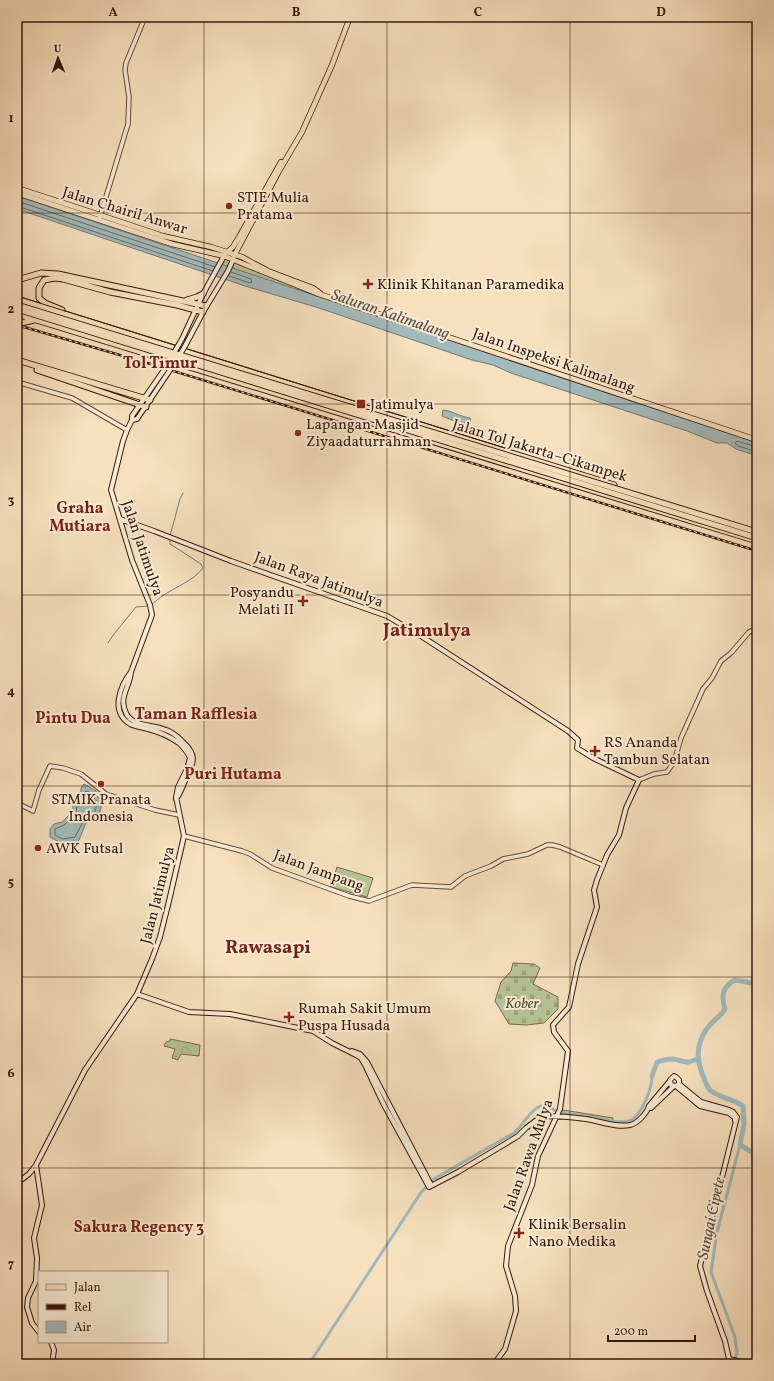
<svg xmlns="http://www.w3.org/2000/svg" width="774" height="1381" viewBox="0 0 774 1381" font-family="Vollkorn,serif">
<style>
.grass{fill:#b6c396;stroke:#766d50}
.forest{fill:url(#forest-crowns);stroke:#766d50}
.cemetery{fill:url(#cemetery-stones);stroke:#766d50}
.park{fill:url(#park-tufts);stroke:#766d50}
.water{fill:#a1babb;stroke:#777974}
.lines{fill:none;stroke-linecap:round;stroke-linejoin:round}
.shore{stroke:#6c6862;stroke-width:1}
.stream{stroke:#777974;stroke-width:1}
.canal{stroke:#a1babb;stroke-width:3}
.river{stroke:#a1babb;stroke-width:5}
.tertiary-casing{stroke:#674937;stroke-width:5.5}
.secondary-casing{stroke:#37170a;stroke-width:6}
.primary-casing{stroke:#37170a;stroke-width:6}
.motorway-casing{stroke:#37170a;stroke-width:7}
.tertiary{stroke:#f9ebd4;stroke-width:3.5}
.secondary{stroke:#f9ebd4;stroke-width:4}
.primary{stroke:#f6e0bd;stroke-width:4.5}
.motorway{stroke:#f6e0bd;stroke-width:5}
.tram{stroke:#37170a;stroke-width:1}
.rail-casing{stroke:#37170a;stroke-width:2.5}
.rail{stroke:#f9ebd4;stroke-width:1;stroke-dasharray:3;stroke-linecap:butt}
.secondary-bridge-casing{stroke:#37170a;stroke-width:6;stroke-linecap:butt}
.motorway-bridge-casing{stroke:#37170a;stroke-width:7;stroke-linecap:butt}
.secondary-bridge{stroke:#f9ebd4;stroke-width:4}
.motorway-bridge{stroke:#f6e0bd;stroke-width:5}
.grid{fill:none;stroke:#37170a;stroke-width:1;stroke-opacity:0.55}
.poi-dot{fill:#8f2418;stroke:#f9ebd4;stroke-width:1.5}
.labels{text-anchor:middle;stroke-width:4;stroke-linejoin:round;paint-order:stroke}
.poi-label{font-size:15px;fill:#37170a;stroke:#f9ebd4;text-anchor:start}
.street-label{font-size:15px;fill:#37170a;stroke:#f9ebd4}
.park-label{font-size:15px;font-style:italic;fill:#5d4b34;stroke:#f9ebd4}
.water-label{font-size:16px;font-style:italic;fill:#5c5048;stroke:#f9ebd4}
.neighbourhood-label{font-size:16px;font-weight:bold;fill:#7a1f14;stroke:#f9ebd4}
.district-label{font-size:19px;font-weight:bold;fill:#7a1f14;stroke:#f9ebd4}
.neatline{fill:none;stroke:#37170a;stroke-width:1.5}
.grid-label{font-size:13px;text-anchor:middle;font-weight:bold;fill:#37170a}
</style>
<defs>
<pattern id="forest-crowns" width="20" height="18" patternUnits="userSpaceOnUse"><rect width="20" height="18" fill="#b6c396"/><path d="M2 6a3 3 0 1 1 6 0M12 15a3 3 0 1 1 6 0" fill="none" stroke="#9da780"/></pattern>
<pattern id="cemetery-stones" width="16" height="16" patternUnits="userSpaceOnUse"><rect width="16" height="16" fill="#b6c396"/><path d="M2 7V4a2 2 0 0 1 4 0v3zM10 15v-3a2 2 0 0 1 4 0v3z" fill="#9da780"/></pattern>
<pattern id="park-tufts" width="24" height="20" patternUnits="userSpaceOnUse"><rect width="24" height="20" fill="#b6c396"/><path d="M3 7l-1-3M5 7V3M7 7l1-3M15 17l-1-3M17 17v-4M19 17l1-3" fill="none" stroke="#9da780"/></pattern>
</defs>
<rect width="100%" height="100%" fill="#f6e0bd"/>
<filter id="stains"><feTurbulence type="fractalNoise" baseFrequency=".005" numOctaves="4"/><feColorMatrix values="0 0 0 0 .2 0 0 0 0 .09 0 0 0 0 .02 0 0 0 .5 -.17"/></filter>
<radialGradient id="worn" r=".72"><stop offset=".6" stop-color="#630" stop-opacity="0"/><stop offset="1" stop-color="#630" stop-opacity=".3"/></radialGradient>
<path class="grass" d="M224,256L287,282L757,440V443L219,264Z
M337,867L373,878L367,897L331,887Z"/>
<path class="forest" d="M170,1039L200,1045L199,1056L181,1054L178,1060L172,1058L175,1049L164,1046L166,1042L170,1041Z"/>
<path class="cemetery" d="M513,963L534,964L540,968L533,984L558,997V1009L544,1023L526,1025L509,1024L495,1001L501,982L511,971Z"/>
<path class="park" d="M563,1110L613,1118L612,1123L561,1114Z"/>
<path class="water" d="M17,196L757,443V456L736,449L727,443H717L687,431L511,373L493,365L472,360L319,308L245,286L17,209Z
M443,410C450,410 461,417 470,418L471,420L468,423L457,422L442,416Z
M84,784L96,791V795L102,801L100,812L98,815L86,823L79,840L77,842C73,840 67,842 63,844L50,837V829L54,824L62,822L73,811V803L81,796V788Z"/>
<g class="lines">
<path class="shore" d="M17,201L215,267
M17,206L213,271
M229,276L250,283L252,282L251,279L231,272
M757,447L737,441L735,443L738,446L757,452
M86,791L92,793L93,797L97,802L95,813L84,820L75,837L63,839L55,835V829L64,825L76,814L77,805L84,798Z"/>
<path class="stream" d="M170,536L180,499L183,493
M151,605C155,602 159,598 164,595C177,586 193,581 203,568L201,564L170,544V539
M108,643L114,634L136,607L148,606"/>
<path class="canal" d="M309,1364L420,1194L432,1180L514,1133C523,1126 534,1102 547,1106C550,1107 553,1109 556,1111L618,1122C624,1122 629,1122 633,1119C643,1111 652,1088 652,1076
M733,1364L737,1353L735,1337L711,1272L717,1232L740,1145"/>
<path class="river" d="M757,984L735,980C722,987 721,996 725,1009C722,1015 715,1019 710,1025C698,1038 695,1056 702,1073C704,1078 706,1086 710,1090C719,1098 733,1099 743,1106L744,1124L740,1145L757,1155
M652,1076L657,1062C663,1060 667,1059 673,1059C684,1061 687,1065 698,1058"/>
<defs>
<path id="tertiary" d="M99,220L128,124L129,97L125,70L126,63L145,17
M17,382L72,398L127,430
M639,780L654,774L667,772L674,762L681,738L703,689L712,678L721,661L731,653L749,632L757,628
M17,803L33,811L39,790L50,766L63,768L81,774L106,794L155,810L179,815
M184,836L242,851L250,854L272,868L349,896L369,901L412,885L451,887L465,876L491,866L503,859L528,854L547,845H552L560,847L603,865"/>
<path id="secondary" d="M182,339L203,294L224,256
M184,348L203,312L228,271L233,260
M164,370L132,416V420L127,430L123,441L111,490L132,560L150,605L152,615L131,672C130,687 118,697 126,713C132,727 153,724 166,730C173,732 178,737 183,742C197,755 194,761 187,777C183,784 181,793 176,799
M132,420L137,419L168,373
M120,519L154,531L231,561L387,616L421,636L568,731L578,740L577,748L593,758L639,780L626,808L619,835L607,855L597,880L594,890L597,907L578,964L569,1007L553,1025L554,1032L568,1051L560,1109L538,1156L532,1185L508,1246L506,1266L515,1296L516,1311L505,1349L494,1364
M137,994L189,1012L230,1014L313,1031L332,1043L356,1055L361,1058L365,1065L383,1103L429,1187L458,1172L505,1144L518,1136L526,1128L542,1116C557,1116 572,1117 586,1119C600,1121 616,1128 630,1125C637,1124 647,1113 649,1106L669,1082
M352,1051L360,1054L367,1062L431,1185
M679,1084L701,1102L729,1110L733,1112L737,1117L700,1266L707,1291L725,1341L729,1359L751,1364
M676,1086L679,1084V1080L676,1077L674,1076L670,1080L671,1085L676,1086L700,1106L729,1113L735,1118V1121
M649,1108H651L674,1086
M36,1165L42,1205L34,1238L37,1258L36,1281L28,1298L27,1307L32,1323L39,1332
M17,1183L29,1174L36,1165L85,1070L137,994L152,959L160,937L169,901L184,836L176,797L178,787L187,769L190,758C188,752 183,747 179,743C169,736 160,732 148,729C142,727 136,727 130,724C110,712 120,686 131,672
M51,1342L54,1350L52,1364"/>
<path id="primary" d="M17,188L91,212L163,236L211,247L242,257L268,271L313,288L320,293
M17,193L172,244L224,256L316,293L757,440
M226,253L233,247L239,237L281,162
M234,256L279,171L302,132L332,65L350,17"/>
<path id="motorway" d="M17,280L41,273L58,274L206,306
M17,299L614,485
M187,300L197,297L203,294
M62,310L45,303L39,298V288L44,280L55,278L63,279L110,292L177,305L203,312
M17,314L757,541
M17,324L34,320
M17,360L150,400
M37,370L146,407"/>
</defs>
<use href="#tertiary" class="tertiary-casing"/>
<use href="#secondary" class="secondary-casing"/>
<use href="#primary" class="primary-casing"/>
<use href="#motorway" class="motorway-casing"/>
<use href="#tertiary" class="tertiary"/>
<use href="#secondary" class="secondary"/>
<use href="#primary" class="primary"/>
<use href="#motorway" class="motorway"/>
<path class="tram" d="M17,296L511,450"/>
<defs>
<path id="rail" d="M17,325L154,365L757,551"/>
</defs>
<use href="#rail" class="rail-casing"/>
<use href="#rail" class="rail"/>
<defs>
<path id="secondary-bridge" d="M164,370L182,339
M168,373L184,348"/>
<path id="motorway-bridge" d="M17,305L757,532
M17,309L757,538"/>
</defs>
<use href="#secondary-bridge" class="secondary-bridge-casing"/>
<use href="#motorway-bridge" class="motorway-bridge-casing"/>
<use href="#secondary-bridge" class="secondary-bridge"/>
<use href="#motorway-bridge" class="motorway-bridge"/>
</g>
<path class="grid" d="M204,17V1364M387,17V1364M570,17V1364M17,213H757M17,404H757M17,595H757M17,786H757M17,977H757M17,1168H757"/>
<g class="poi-dot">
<circle cx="229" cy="206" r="4"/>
<path d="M366 278h4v4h4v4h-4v4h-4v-4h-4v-4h4z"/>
<rect x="356" y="399" width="10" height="10" rx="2"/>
<circle cx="298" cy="433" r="4"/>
<path d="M301 595h4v4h4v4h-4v4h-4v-4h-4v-4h4z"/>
<path d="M593 745h4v4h4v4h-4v4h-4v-4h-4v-4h4z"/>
<circle cx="101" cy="784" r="4"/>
<circle cx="38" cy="848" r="4"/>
<path d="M287 1011h4v4h4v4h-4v4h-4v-4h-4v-4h4z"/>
<path d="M517 1227h4v4h4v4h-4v4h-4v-4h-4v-4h4z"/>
</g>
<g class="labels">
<g class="poi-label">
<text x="237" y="202">STIE Mulia<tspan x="237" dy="17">Pratama</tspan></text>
<text x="377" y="289">Klinik Khitanan Paramedika</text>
<text x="370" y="409">Jatimulya</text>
<text x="306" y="429">Lapangan Masjid<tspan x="306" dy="17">Ziyaadaturrahman</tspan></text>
<text x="294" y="597" text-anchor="end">Posyandu<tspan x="294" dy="17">Melati II</tspan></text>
<text x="604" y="747">RS Ananda<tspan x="604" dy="17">Tambun Selatan</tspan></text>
<text x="101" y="804" text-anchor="middle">STMIK Pranata<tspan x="101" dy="17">Indonesia</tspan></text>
<text x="46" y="853">AWK Futsal</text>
<text x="298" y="1013">Rumah Sakit Umum<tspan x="298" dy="17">Puspa Husada</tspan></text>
<text x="528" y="1229">Klinik Bersalin<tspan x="528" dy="17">Nano Medika</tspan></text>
</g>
<g class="street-label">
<text transform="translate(125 210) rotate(17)" y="5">Jalan Chairil Anwar</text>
<text transform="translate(554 360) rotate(19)" y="5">Jalan Inspeksi Kalimalang</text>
<text transform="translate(540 450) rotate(17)" y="5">Jalan Tol Jakarta–Cikampek</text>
<text transform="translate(143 548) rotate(71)" y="5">Jalan Jatimulya</text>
<text transform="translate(319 579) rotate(20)" y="5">Jalan Raya Jatimulya</text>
<text transform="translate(319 870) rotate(20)" y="5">Jalan Jampang</text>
<text transform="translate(157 895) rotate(-76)" y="5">Jalan Jatimulya</text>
<text transform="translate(528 1155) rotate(-70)" y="5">Jalan Rawa Mulya</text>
</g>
<g class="park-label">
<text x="522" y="1008">Kober</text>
</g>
<g class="water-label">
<text transform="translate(391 313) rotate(19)" y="6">Saluran Kalimalang</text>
<text transform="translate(710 1218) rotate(-78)" y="6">Sungai Cipete</text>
</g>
<g class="neighbourhood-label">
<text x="160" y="368">Tol Timur</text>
<text x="80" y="513">Graha<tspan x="80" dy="18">Mutiara</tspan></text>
<text x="196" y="719">Taman Rafflesia</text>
<text x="73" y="723">Pintu Dua</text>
<text x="233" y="779">Puri Hutama</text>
<text x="139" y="1232">Sakura Regency 3</text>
</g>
<g class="district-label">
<text x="427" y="636">Jatimulya</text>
<text x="268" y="953">Rawasapi</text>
</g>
</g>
<rect width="774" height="1381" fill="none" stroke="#f6e0bd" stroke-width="44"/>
<rect x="38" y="1271" width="130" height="72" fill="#f9ebd4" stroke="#ab9683"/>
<rect x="46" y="1284" width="20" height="6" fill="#f6e0bd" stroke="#ab9683"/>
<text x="74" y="1291" font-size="12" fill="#37170a">Jalan</text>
<rect x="46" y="1304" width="20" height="6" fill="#37170a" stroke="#ab9683"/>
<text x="74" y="1311" font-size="12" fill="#37170a">Rel</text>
<rect x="46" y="1321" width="20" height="12" fill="#a1babb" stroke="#ab9683"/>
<text x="74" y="1331" font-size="12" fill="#37170a">Air</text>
<g transform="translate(58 58) rotate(358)" stroke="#f9ebd4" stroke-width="3" paint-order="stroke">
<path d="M0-3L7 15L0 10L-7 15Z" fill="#37170a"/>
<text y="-6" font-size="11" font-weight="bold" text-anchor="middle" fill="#37170a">U</text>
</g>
<path d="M608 1335v6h87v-6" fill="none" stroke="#37170a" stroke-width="2"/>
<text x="614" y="1335" font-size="12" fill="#37170a" stroke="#f9ebd4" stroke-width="3" paint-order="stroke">200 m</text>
<rect x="22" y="22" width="730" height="1337" class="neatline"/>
<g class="grid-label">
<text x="113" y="16">A</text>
<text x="296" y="16">B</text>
<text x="478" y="16">C</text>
<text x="661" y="16">D</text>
<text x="11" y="122">1</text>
<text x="11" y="313">2</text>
<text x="11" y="504">3</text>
<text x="11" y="695">4</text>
<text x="11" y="886">5</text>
<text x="11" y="1077">6</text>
<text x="11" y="1268">7</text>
</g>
<rect width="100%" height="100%" filter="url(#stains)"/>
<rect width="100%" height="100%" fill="url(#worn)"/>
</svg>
